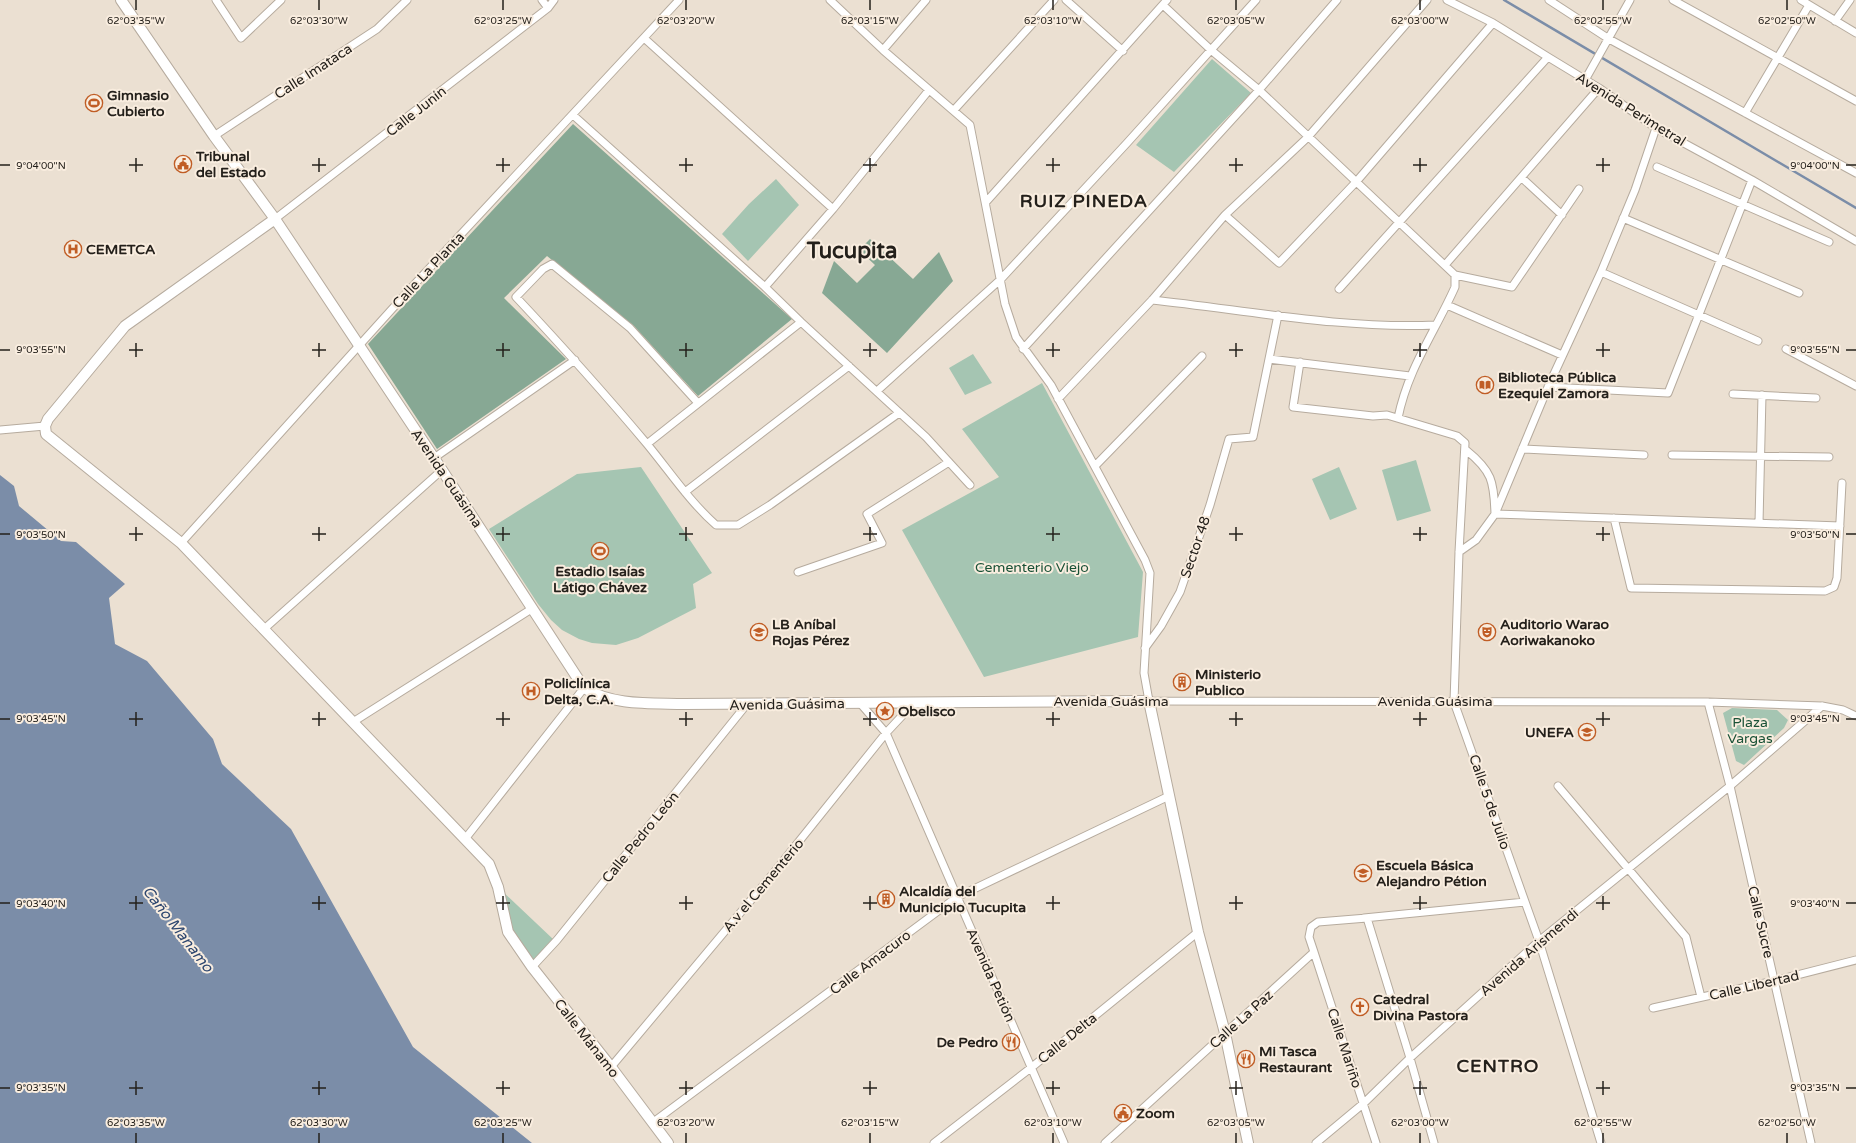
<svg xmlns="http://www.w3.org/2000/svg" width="1856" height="1143" viewBox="0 0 1856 1143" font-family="'Varela Round',sans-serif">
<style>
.green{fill:#a5c5b2}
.forest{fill:#87a894}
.water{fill:#7b8da8}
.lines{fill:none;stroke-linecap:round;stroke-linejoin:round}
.stream{stroke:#7b8da8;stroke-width:2.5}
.minor-casing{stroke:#b6ab9e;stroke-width:9}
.secondary-casing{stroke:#b6ab9e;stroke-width:12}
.minor{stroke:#fff;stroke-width:7}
.secondary{stroke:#fff;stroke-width:10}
.ticks{fill:none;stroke:#24201b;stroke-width:1.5}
.labels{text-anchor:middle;stroke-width:4;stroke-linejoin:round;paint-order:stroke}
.street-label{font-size:14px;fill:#24201b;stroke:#f9eddf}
.poi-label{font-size:14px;font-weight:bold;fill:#24201b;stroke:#f9eddf;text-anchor:start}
.park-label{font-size:14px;fill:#195136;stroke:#f9eddf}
.water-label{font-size:15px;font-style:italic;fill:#2d466f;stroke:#f9eddf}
.district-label{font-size:18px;font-weight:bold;letter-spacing:1px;fill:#24201b;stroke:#f9eddf}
.town-label{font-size:22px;font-weight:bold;fill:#24201b;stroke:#f9eddf}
.ticks-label{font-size:10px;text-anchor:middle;fill:#24201b;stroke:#f9eddf;stroke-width:4;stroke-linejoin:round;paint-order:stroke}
</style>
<rect width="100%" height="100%" fill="#ebe0d2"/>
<path class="green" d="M1212,59L1251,93L1174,172L1136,145Z
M776,179L799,205L748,261L722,234L749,204Z
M973,354L992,383L965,395L949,368Z
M1042,383L1143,572L1138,637L984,677L902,530L999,477L962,429Z
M1416,460L1431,511L1397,521L1382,470Z
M641,467L712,573L693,584L696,608L638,638L616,645L592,643L579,639L562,630L551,620L538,604L489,529L577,474Z
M1339,467L1357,509L1330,520L1312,479Z
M1732,708L1777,710L1788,720L1784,728L1744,765L1736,761L1723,713Z
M499,888L554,940L532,967L508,932Z"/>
<path class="forest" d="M573,124L792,319L698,396L634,326L547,256L504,298L566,359L437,449L368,344Z
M870,239L913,279L939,252L953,281L887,353L822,293L834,261L857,283L875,265L859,250Z"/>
<path class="water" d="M0,475L14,486L19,506L61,541L76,542L125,584L109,598L115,644L147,661L213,739L222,764L291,829L413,1047L532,1143H0Z"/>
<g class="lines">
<path class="stream" d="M1504,0L1856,208"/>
<defs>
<path id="minor" d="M216,0L241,38L281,0
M542,0L548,8
M830,0L883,50L970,125L1005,304L1016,337L1051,385L1145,560L1150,573L1144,673L1149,701L1708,702L1822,706L1843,710L1856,716
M1066,0L1123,51
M1447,0L1493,23L1548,57L1599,88L1656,128L1752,180L1856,241
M1549,0L1609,39L1856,173
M1673,0L1856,101
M1801,0L1856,33
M1163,5L1211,50L1259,90L1455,275L1512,287L1579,189
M1835,21L1850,0
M644,38L833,209
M883,50L926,0
M1585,80L1630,0
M954,110L1054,0
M1745,113L1809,5
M573,115L765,287L801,322L926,437L970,485
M214,136L377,29L407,0
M1657,167L1829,242
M1522,178L1562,215
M986,202L1167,0
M1225,215L1279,263L1356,182L1493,23
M1623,218L1799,293
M275,219L548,8L554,0
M1445,265L1599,88
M1601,272L1758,341
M765,287L833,209L929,90
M1339,289L1548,57
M1152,300C1246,310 1340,329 1435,325
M1447,305L1562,355
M1023,349L1259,90L1337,0
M1786,349L1856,386
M1269,359L1410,376
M1300,362L1293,407L1373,416L1387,415L1457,436L1465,443L1459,552L1454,702L1539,941L1601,1143
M1548,387L1668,393L1752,180
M877,391L1001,279L1127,143L1256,0
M1733,394L1816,398
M1058,399L1152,300L1225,215L1308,137L1427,0
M698,403L630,328L552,264L543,269L516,297C561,345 605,394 647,444C670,472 690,502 716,525H738L770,505L899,413
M1398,418C1408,368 1435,332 1455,287V275
M0,430L45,426
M647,444L801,322
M1522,449L1644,455
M1466,450C1492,471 1494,481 1495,514L1840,526
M1672,455L1829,457
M434,458L575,360
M1095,466L1202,356
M685,492L849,366
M1614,518L1631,588L1825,591L1834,587L1837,578L1842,483
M1759,523L1762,395
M181,543L411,288L679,0
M1459,552L1476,540L1495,514L1548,387L1601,272L1635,190L1656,128
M798,572L882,543L867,514L949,462
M263,630L442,470
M1145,648L1161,626L1180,592L1210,505L1229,439L1253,437L1278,315
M1708,702L1730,786L1811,1143
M860,703L886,733L1064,1143
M353,722L533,608
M1558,786L1686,937L1701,997
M465,839L584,688
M1364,918L1525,902
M1313,949L1376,1143
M532,967L557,940L747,704
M1653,1008L1774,981L1856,960
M611,1067L772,875L886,733L914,703
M652,1123L957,897L1169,796
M934,1143L1032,1067L1198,932
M1105,1143L1314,952L1309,937L1311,927L1318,922L1367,918L1410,1058L1434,1143
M1316,1143L1364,1103L1410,1058L1539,941L1730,786L1822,706"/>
<path id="secondary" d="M121,0L214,136L275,219L442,470L584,688C613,706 651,703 684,704L1149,701L1198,932L1225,1033L1248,1143
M275,219L125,326L48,419L45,426L46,434L181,543L489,864L498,887L508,932L532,967L611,1067L668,1143"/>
</defs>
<use href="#minor" class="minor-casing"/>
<use href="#secondary" class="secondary-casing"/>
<use href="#minor" class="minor"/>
<use href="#secondary" class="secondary"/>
</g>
<path class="ticks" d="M136,0V10M319,0V10M503,0V10M686,0V10M870,0V10M1053,0V10M1236,0V10M1420,0V10M1603,0V10M1787,0V10M136,158V172M319,158V172M503,158V172M686,158V172M870,158V172M1053,158V172M1236,158V172M1420,158V172M1603,158V172M0,165H10M129,165H143M312,165H326M496,165H510M679,165H693M863,165H877M1046,165H1060M1229,165H1243M1413,165H1427M1596,165H1610M1846,165H1856M136,343V357M319,343V357M503,343V357M686,343V357M870,343V357M1053,343V357M1236,343V357M1420,343V357M1603,343V357M0,350H10M129,350H143M312,350H326M496,350H510M679,350H693M863,350H877M1046,350H1060M1229,350H1243M1413,350H1427M1596,350H1610M1846,350H1856M136,527V541M319,527V541M503,527V541M686,527V541M870,527V541M1053,527V541M1236,527V541M1420,527V541M1603,527V541M0,534H10M129,534H143M312,534H326M496,534H510M679,534H693M863,534H877M1046,534H1060M1229,534H1243M1413,534H1427M1596,534H1610M1846,534H1856M136,712V726M319,712V726M503,712V726M686,712V726M870,712V726M1053,712V726M1236,712V726M1420,712V726M1603,712V726M0,719H10M129,719H143M312,719H326M496,719H510M679,719H693M863,719H877M1046,719H1060M1229,719H1243M1413,719H1427M1596,719H1610M1846,719H1856M136,896V910M319,896V910M503,896V910M686,896V910M870,896V910M1053,896V910M1236,896V910M1420,896V910M1603,896V910M0,903H10M129,903H143M312,903H326M496,903H510M679,903H693M863,903H877M1046,903H1060M1229,903H1243M1413,903H1427M1596,903H1610M1846,903H1856M136,1081V1095M319,1081V1095M503,1081V1095M686,1081V1095M870,1081V1095M1053,1081V1095M1236,1081V1095M1420,1081V1095M1603,1081V1095M0,1088H10M129,1088H143M312,1088H326M496,1088H510M679,1088H693M863,1088H877M1046,1088H1060M1229,1088H1243M1413,1088H1427M1596,1088H1610M1846,1088H1856M136,1133V1143M319,1133V1143M503,1133V1143M686,1133V1143M870,1133V1143M1053,1133V1143M1236,1133V1143M1420,1133V1143M1603,1133V1143M1787,1133V1143"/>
<defs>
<symbol id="stadium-ring" viewBox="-11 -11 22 22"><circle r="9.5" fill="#f9eddf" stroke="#c05d25" stroke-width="1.5"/><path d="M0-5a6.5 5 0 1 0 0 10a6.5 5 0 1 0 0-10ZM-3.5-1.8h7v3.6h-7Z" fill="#c05d25"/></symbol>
<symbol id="civic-ring" viewBox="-11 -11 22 22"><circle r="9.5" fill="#f9eddf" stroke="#c05d25" stroke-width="1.5"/><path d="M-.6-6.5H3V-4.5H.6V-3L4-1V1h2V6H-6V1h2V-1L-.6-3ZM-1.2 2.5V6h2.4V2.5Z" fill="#c05d25"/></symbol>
<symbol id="hospital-ring" viewBox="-11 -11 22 22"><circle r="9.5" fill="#f9eddf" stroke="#c05d25" stroke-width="1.5"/><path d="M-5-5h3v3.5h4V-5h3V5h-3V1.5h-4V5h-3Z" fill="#c05d25"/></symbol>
<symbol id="library-ring" viewBox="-11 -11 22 22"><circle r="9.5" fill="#f9eddf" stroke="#c05d25" stroke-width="1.5"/><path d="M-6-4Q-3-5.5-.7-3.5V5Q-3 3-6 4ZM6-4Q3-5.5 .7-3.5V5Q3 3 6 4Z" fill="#c05d25"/></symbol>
<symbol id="school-ring" viewBox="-11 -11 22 22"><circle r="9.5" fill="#f9eddf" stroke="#c05d25" stroke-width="1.5"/><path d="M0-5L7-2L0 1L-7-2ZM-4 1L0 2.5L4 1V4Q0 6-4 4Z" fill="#c05d25"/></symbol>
<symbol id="theatre-ring" viewBox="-11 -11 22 22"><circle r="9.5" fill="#f9eddf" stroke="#c05d25" stroke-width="1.5"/><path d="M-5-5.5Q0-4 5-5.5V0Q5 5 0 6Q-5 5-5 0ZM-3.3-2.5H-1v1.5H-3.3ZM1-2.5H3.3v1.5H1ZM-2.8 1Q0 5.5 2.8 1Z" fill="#c05d25"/></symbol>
<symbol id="building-ring" viewBox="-11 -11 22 22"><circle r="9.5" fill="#f9eddf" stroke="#c05d25" stroke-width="1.5"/><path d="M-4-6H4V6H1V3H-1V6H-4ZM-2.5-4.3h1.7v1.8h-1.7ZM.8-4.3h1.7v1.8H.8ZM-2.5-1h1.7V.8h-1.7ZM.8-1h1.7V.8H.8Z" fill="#c05d25"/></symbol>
<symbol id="sight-ring" viewBox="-11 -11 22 22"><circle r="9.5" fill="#f9eddf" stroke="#c05d25" stroke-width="1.5"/><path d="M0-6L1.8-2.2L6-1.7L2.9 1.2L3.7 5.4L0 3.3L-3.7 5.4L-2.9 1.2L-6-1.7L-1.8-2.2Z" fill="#c05d25"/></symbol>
<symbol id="university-ring" viewBox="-11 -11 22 22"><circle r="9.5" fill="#f9eddf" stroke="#c05d25" stroke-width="1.5"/><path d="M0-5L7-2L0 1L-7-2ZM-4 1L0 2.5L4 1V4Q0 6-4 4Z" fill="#c05d25"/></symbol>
<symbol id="church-ring" viewBox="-11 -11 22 22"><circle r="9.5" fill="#f9eddf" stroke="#c05d25" stroke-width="1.5"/><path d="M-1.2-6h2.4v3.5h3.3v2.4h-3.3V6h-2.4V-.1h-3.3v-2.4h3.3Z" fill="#c05d25"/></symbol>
<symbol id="restaurant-ring" viewBox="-11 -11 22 22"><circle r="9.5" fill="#f9eddf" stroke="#c05d25" stroke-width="1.5"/><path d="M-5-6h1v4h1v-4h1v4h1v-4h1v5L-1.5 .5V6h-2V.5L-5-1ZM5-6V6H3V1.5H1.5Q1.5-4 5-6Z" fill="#c05d25"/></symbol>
</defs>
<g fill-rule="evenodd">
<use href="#stadium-ring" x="84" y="93" width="20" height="20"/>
<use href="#civic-ring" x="173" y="154" width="20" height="20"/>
<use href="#hospital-ring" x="63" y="239" width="20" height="20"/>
<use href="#library-ring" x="1475" y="375" width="20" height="20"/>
<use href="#stadium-ring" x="590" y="541" width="20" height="20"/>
<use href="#school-ring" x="749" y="622" width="20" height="20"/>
<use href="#theatre-ring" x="1477" y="622" width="20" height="20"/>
<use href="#building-ring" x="1172" y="672" width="20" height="20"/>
<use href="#hospital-ring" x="521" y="681" width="20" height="20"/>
<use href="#sight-ring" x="875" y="701" width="20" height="20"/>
<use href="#university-ring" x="1577" y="722" width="20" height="20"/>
<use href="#school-ring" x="1353" y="863" width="20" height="20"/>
<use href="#building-ring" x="876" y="889" width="20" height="20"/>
<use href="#church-ring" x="1350" y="997" width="20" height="20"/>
<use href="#restaurant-ring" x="1001" y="1032" width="20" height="20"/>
<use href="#restaurant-ring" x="1236" y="1049" width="20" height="20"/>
<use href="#civic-ring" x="1113" y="1103" width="20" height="20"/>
</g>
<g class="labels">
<g class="street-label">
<text transform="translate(313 71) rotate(-33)" y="5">Calle Imataca</text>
<text transform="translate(1631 109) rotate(32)" y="5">Avenida Perimetral</text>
<text transform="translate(416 111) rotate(-38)" y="5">Calle Junín</text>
<text transform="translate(428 270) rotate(-47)" y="5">Calle La Planta</text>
<text transform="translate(447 478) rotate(56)" y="5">Avenida Guásima</text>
<text transform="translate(1195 547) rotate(-71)" y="5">Sector 48</text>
<text x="1111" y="706">Avenida Guásima</text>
<text x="1435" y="706">Avenida Guásima</text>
<text transform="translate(787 704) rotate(-1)" y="5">Avenida Guásima</text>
<text transform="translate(1490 802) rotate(71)" y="5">Calle 5 de Julio</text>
<text transform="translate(640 837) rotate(-51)" y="5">Calle Pedro León</text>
<text transform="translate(763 885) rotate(-50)" y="5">A.v el Cementerio</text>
<text transform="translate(1761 922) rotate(77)" y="5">Calle Sucre</text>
<text transform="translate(1529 952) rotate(-41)" y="5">Avenida Arismendi</text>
<text transform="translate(870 962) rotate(-37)" y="5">Calle Amacuro</text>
<text transform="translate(991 975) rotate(66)" y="5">Avenida Petión</text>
<text transform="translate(1754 985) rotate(-13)" y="5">Calle Libertad</text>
<text transform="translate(1241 1019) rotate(-42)" y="5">Calle La Paz</text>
<text transform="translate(587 1038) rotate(52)" y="5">Calle Mánamo</text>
<text transform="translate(1067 1038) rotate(-39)" y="5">Calle Delta</text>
<text transform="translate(1345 1048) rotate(72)" y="5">Calle Mariño</text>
</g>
<g class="poi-label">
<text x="107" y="100">Gimnasio<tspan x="107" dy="16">Cubierto</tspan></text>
<text x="196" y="161">Tribunal<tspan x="196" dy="16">del Estado</tspan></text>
<text x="86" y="254">CEMETCA</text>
<text x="1498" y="382">Biblioteca Pública<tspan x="1498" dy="16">Ezequiel Zamora</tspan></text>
<text x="600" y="576" text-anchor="middle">Estadio Isaías<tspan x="600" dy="16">Látigo Chávez</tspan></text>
<text x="772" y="629">LB Aníbal<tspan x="772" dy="16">Rojas Pérez</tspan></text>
<text x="1500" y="629">Auditorio Warao<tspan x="1500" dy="16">Aoriwakanoko</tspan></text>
<text x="1195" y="679">Ministerio<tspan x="1195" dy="16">Publico</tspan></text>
<text x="544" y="688">Policlínica<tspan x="544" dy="16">Delta, C.A.</tspan></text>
<text x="898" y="716">Obelisco</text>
<text x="1574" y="737" text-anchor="end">UNEFA</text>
<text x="1376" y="870">Escuela Básica<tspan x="1376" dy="16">Alejandro Pétion</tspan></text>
<text x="899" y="896">Alcaldía del<tspan x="899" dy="16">Municipio Tucupita</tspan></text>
<text x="1373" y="1004">Catedral<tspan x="1373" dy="16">Divina Pastora</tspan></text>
<text x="998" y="1047" text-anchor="end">De Pedro</text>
<text x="1259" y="1056">Mi Tasca<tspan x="1259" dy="16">Restaurant</tspan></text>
<text x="1136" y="1118">Zoom</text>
</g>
<g class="park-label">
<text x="1032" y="572">Cementerio Viejo</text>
<text x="1750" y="727">Plaza<tspan x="1750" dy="16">Vargas</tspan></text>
</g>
<g class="water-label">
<text transform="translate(178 929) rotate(52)" y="5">Caño Manamo</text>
</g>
<g class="district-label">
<text x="1084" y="207">RUIZ PINEDA</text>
<text x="1498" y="1072">CENTRO</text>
</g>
<g class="town-label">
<text x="852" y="258">Tucupita</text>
</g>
</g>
<g class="ticks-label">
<text x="136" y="24">62°03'35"W</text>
<text x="319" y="24">62°03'30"W</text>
<text x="503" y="24">62°03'25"W</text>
<text x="686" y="24">62°03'20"W</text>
<text x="870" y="24">62°03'15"W</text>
<text x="1053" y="24">62°03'10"W</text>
<text x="1236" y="24">62°03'05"W</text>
<text x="1420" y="24">62°03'00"W</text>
<text x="1603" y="24">62°02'55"W</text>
<text x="1787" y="24">62°02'50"W</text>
<text x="41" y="169">9°04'00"N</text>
<text x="1815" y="169">9°04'00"N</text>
<text x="41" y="353">9°03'55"N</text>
<text x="1815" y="353">9°03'55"N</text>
<text x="41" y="538">9°03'50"N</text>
<text x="1815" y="538">9°03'50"N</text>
<text x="41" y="722">9°03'45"N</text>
<text x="1815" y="722">9°03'45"N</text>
<text x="41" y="907">9°03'40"N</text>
<text x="1815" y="907">9°03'40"N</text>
<text x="41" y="1091">9°03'35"N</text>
<text x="1815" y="1091">9°03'35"N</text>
<text x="136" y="1126">62°03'35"W</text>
<text x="319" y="1126">62°03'30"W</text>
<text x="503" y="1126">62°03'25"W</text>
<text x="686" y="1126">62°03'20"W</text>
<text x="870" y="1126">62°03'15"W</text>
<text x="1053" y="1126">62°03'10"W</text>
<text x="1236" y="1126">62°03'05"W</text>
<text x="1420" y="1126">62°03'00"W</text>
<text x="1603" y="1126">62°02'55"W</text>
<text x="1787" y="1126">62°02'50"W</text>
</g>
</svg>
